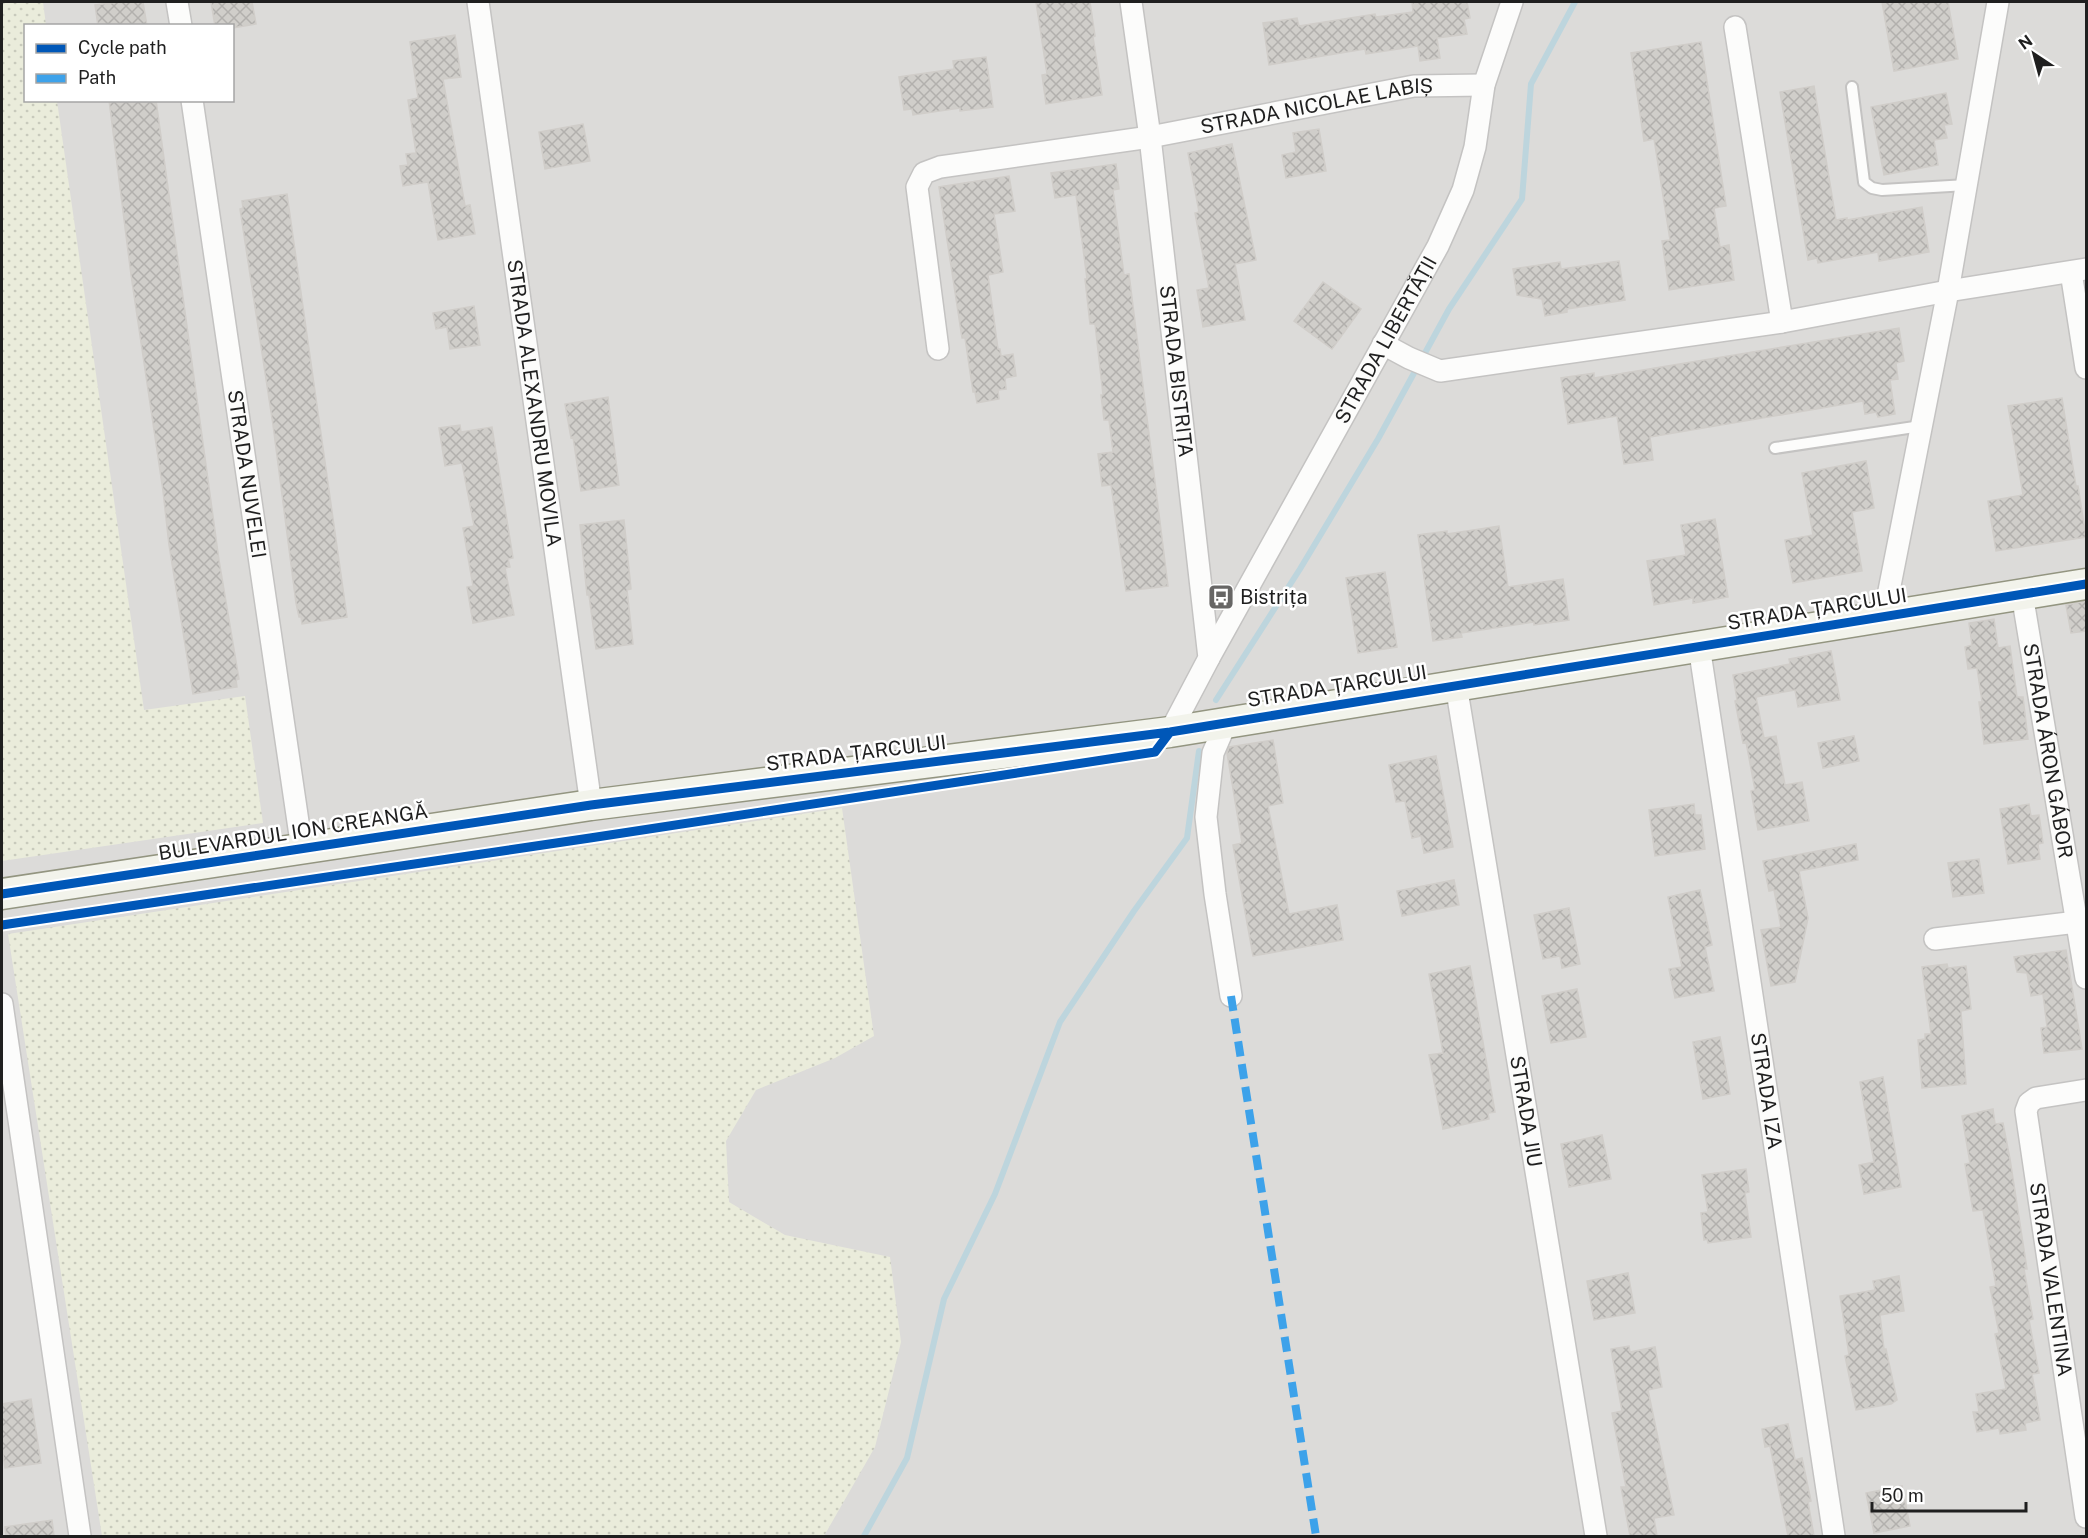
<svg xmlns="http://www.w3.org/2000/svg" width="2088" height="1538" viewBox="0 0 2088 1538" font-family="'Public Sans',sans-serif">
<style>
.residential{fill:#dcdbd9;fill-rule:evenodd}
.farmland{fill:url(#farmland-dots)}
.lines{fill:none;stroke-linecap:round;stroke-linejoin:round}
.stream{stroke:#bdd5dd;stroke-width:6}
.building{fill:url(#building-cross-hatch);stroke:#d0cdc9;stroke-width:1.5}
.lane-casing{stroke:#c4c3c2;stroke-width:14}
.street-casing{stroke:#c4c3c2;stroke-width:24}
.secondary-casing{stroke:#939580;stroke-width:33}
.lane{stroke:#fcfcfb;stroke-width:10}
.street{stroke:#fcfcfb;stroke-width:21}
.secondary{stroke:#f2f3eb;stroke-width:30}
.quiet{stroke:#3da2ea;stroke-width:8;stroke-dasharray:15 8;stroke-linecap:butt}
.cycleway-casing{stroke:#fff;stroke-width:13}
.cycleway{stroke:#0057b8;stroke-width:9}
.labels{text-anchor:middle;stroke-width:5;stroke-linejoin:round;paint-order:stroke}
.street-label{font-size:20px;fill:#1f1f1f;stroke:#fff}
.poi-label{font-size:20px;fill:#1f1f1f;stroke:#fff;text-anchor:start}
</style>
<defs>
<pattern id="farmland-dots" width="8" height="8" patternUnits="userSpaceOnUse" patternTransform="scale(1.5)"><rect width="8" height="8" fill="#eaecdb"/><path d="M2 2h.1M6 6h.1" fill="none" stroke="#c8cabc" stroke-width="1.8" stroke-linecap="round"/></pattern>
<pattern id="building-cross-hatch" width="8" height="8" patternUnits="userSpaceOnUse" patternTransform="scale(1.5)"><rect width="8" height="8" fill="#d0ceca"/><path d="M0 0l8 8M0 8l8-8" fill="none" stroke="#b2b0ad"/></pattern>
</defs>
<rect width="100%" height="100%" fill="#edebe7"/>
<path class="residential" d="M2,2H2086V1536H2ZM26,26H232V100H26Z"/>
<path class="farmland" d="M2,2H43L46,25L26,26V100L57,101L144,710L245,696L263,823L2,861Z
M842,808L874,1036L835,1058L756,1090L726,1141L729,1202L785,1235L890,1257L901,1342L875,1447L824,1536H102L8,934Z"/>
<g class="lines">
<path class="stream" d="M1216,700L1300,569L1378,439L1449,309L1522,199L1531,84L1575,2
M864,1536L907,1458L944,1299L995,1194L1060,1022L1134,911L1187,838L1199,751"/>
</g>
<path class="building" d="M119,2H143L147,26H98L95,5Z
M211,2H252L256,24L232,28V26H215Z
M1036,2H1090L1095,36L1093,37L1102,95L1046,104L1042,75L1047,74Z
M1412,2H1467L1470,18L1464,19L1467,34L1437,38L1440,58L1420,61L1418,46L1366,54L1365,49L1269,65L1263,23L1297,18L1299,26L1375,14L1376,17L1413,12Z
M1882,2H1948L1958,59L1894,71Z
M455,35L461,77L443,79L465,206L470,205L475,234L438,240L428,182L403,186L400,166L408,165L406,154L416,153L408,100L418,98L410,42Z
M1701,42L1726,206L1714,208L1720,247L1729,245L1734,280L1669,290L1662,241L1670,240L1654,139L1644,141L1631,53Z
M986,57L993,107L960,111V108L913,115L912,109L904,110L899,77L954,69L953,61Z
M1814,86L1836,220L1847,218V220L1922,207L1929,252L1879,261L1878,252L1818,263L1817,258L1808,260L1780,92Z
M1946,93L1952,124L1944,125L1947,138L1934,140L1938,165L1884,175L1871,107Z
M109,100H156L219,560L239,679L236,680L237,687L193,694L169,545L163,491L131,275Z
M583,124L590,161L545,169L539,132Z
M1319,129L1326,171L1286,178L1282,155L1296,152L1293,133Z
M1232,144L1256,260L1235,264L1245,320L1203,327L1197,290L1209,288L1195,213L1199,212L1188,153Z
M1116,164L1119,189L1113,190L1124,275L1129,274L1168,586L1126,591L1111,485L1102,486L1098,454L1113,452L1109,420H1104L1101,395H1103L1095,324H1090L1085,279H1087L1076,195L1055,198L1051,173Z
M1009,176L1015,211L994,214L1003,272L988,275L998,349H1000L1001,356L1013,354L1016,376L1005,378L1006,389L998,390L999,399L977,403L975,392H973L965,338H962L939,187Z
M287,194L347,617L302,624L301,617H299L296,603L273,425L240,209L243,208L242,201Z
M1619,261L1625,300L1567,309V312L1545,316L1542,299L1517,295L1513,269L1560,262L1561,269Z
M1323,282L1361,309L1332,349L1294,321Z
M474,306L480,345L450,349L447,327L436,329L433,313Z
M1899,328L1904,361L1896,363L1898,379L1890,380L1895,414L1878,417L1876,412L1865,414L1863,401L1650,437L1653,460L1624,464L1617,416L1568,424L1561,378L1594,373V378Z
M608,397L619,485L581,491L573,437L571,438L565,404Z
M2062,398L2076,486H2078L2086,537L1996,551L1988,501L2023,495L2008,406Z
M460,425L461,432L492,427L513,558L508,559L510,567L505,568L514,615L473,623L467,587L473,586L463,528L474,526L462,463L445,466L439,428Z
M1866,461L1874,508L1852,512L1862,571L1793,583L1785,540L1813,535L1802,473Z
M1715,519L1728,597L1693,603V598L1654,605L1647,561L1686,555L1681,525Z
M624,520L631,589L627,590L633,644L596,649L589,595H587L580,525Z
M1499,526L1508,587L1563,579L1569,620L1534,625V622L1461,633L1462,637L1433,641L1418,535L1447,531V534Z
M1385,572L1397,647L1358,653L1346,578Z
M2086,601V631L2071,633L2066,605Z
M1994,619L1998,648L2010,646L2017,697H2023L2028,739L1984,744L1979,702H1982L1977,668L1968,669L1965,647L1972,645L1969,623Z
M1831,651L1840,700L1798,707L1795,690L1756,697L1764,738L1776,736L1785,785L1802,782L1809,821L1758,830L1751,791L1755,790L1746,742L1743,743L1735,701L1737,700L1733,675L1790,664L1789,659Z
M1854,736L1859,761L1823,768L1818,743Z
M1273,740L1283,803L1268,806L1289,914L1337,905L1343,940L1253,956L1233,845L1242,843L1227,753L1229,747Z
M1436,756L1453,847L1424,853L1421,836L1412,838L1405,801L1396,802L1389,765Z
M1694,804L1695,815H1701L1705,849L1655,856L1649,810Z
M2029,804L2031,816L2039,815L2043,843L2038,844L2040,859L2008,864L2000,809Z
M1856,844L1858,860L1799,871L1808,918L1795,982L1771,986L1761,930L1781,927L1774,890L1769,891L1763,861Z
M1979,859L1984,893L1953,897L1948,863Z
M1454,880L1459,905L1402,916L1397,891Z
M1700,890L1712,945L1705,947L1714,991L1675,998L1669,969L1682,967L1668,897Z
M1569,908L1580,964L1562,968L1560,956L1543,959L1534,915Z
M2066,950L2082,1049L2044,1053L2041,1028L2047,1027L2043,994L2031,996L2027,973L2017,972L2014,957Z
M1947,964L1948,968L1966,966L1971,1009L1961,1011L1966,1084L1922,1088L1918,1040L1925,1039V1034H1931L1922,967Z
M1470,966L1495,1112L1488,1113L1489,1119L1443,1129L1429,1055L1443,1053L1429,974Z
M1577,989L1586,1037L1551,1043L1542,996Z
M1720,1037L1730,1094L1703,1099L1693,1042Z
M1883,1077L1901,1187L1864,1194L1859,1165L1874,1162L1860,1082Z
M1993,1109L1995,1124L2003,1123L2010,1159L2027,1269H2024L2033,1319L2029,1320L2039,1373L2032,1374L2040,1420L2025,1423L2026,1430L2000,1434L1999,1428L1977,1432L1973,1412H1979L1976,1394L2006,1389L1995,1334L1999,1333L1990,1287L1996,1286L1983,1210L1973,1211L1965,1164L1970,1163L1962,1116Z
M1602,1135L1611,1179L1569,1187L1561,1144Z
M1746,1169L1749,1192L1745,1193L1751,1237L1708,1243L1707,1239L1704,1240L1701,1213L1708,1212L1702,1175Z
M1628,1273L1635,1313L1594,1320L1587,1281Z
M1899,1276L1904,1311L1880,1315L1884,1349H1886L1897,1400L1891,1404L1856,1410L1845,1356L1849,1355L1840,1296L1875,1290L1873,1281Z
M1629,1346L1630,1352L1655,1347L1662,1387L1648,1390L1674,1515L1654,1518L1657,1536H1630L1621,1487H1626L1612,1413L1622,1411L1611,1349Z
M31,1399L41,1463L5,1468L2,1448V1404Z
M1788,1424L1795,1460L1802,1458L1811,1501L1808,1502L1814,1536H1788L1770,1446L1765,1447L1762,1429Z
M1902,1486L1910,1526L1874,1533L1866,1493Z
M52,1520L54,1536H6L5,1527Z"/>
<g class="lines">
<defs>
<path id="lane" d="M1852,87L1864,182L1872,188L1882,190L1967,185
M1775,448L1921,426"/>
<g id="street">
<path d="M177,2L181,26"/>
<path id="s1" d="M478,2L591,805"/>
<path id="s2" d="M1131,2L1150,137L1209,658L1170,732"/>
<path d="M1735,27L1782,322"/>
<path id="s3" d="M192,100L302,849"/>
<path d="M2071,272L2086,368"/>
<path d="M1383,344L1409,358L1440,371L1782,322L1948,291L2086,269"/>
<path id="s4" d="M938,349L917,187L924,173L940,167L1150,137L1414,86L1484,85"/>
<path id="s5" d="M2022,594L2086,978"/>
<path d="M1884,616L1948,291L1998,2"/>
<path id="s6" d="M1699,646L1834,1536"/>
<path id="s7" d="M1209,658L1438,246L1463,190L1475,147L1484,85L1512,2"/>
<path id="s8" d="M1456,685L1596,1536"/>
<path d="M1226,723L1213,753L1206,817L1215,894L1231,996"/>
<path d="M1935,939L2077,922"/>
<path d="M2,1004L80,1536"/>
<path id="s9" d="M2086,1090L2036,1098L2029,1103L2026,1111L2086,1517"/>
</g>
<path id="secondary" d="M2,894L591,805L1170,732L2086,584"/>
</defs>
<use href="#lane" class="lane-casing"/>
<use href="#street" class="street-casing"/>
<use href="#secondary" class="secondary-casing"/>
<use href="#lane" class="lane"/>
<use href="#street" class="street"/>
<use href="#secondary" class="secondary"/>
<path class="quiet" d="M1231,996L1316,1536"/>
<defs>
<path id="cycleway" d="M2,894L591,805L1170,732L2086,584
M2,925L590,838L1155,752L1170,732"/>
</defs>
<use href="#cycleway" class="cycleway-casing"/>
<use href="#cycleway" class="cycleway"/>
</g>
<defs>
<symbol id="bus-square" viewBox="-11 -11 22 22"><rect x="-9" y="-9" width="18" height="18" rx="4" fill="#676665" stroke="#fff"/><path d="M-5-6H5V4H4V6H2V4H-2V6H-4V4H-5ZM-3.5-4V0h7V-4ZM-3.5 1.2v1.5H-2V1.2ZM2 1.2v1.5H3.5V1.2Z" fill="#fff"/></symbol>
</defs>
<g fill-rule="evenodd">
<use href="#bus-square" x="1206" y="582" width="30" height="30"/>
</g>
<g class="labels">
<g class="street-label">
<text dy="7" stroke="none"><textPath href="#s4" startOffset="578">STRADA NICOLAE LABIȘ</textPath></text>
<text dy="7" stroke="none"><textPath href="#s7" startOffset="364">STRADA LIBERTĂȚII</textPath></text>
<text dy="7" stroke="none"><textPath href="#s2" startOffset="372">STRADA BISTRIȚA</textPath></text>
<text dy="7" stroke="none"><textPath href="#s1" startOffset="405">STRADA ALEXANDRU MOVILA</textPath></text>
<text dy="7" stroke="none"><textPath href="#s3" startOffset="378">STRADA NUVELEI</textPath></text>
<text transform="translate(1817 609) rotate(-9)" y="7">STRADA ȚARCULUI</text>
<text transform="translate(1337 686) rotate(-9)" y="7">STRADA ȚARCULUI</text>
<text dy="7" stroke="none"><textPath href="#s5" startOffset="159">STRADA ÁRON GÁBOR</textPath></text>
<text transform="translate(856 753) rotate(-7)" y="7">STRADA ȚARCULUI</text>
<text transform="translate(293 832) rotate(-9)" y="7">BULEVARDUL ION CREANGĂ</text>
<text dy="7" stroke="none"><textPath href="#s6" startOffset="450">STRADA IZA</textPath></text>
<text dy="7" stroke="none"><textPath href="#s8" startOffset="432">STRADA JIU</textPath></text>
<text dy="7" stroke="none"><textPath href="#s9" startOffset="238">STRADA VALENTINA</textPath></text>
</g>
<g class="poi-label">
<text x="1240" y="604">Bistrița</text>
</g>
</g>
<rect width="2088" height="1538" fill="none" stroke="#1f1f1f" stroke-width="6"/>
<rect x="24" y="24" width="210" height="78" fill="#ffffff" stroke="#a5a5a5" stroke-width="1.5"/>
<rect x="36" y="44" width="30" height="9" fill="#0057b8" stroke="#a5a5a5" stroke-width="1.5"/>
<text x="78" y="54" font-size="18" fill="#1f1f1f">Cycle path</text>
<rect x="36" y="74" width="30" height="9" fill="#3da2ea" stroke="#a5a5a5" stroke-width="1.5"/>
<text x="78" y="84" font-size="18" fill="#1f1f1f">Path</text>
<g transform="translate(2034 54) rotate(324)" stroke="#ffffff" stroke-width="4.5" paint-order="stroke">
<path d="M0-4.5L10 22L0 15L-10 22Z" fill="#1f1f1f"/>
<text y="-9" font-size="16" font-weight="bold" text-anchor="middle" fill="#1f1f1f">N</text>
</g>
<path d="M1872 1502v9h154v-9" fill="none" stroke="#1f1f1f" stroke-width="3"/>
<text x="1881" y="1502" font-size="18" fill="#1f1f1f" stroke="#ffffff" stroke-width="4.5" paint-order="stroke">50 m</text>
</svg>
